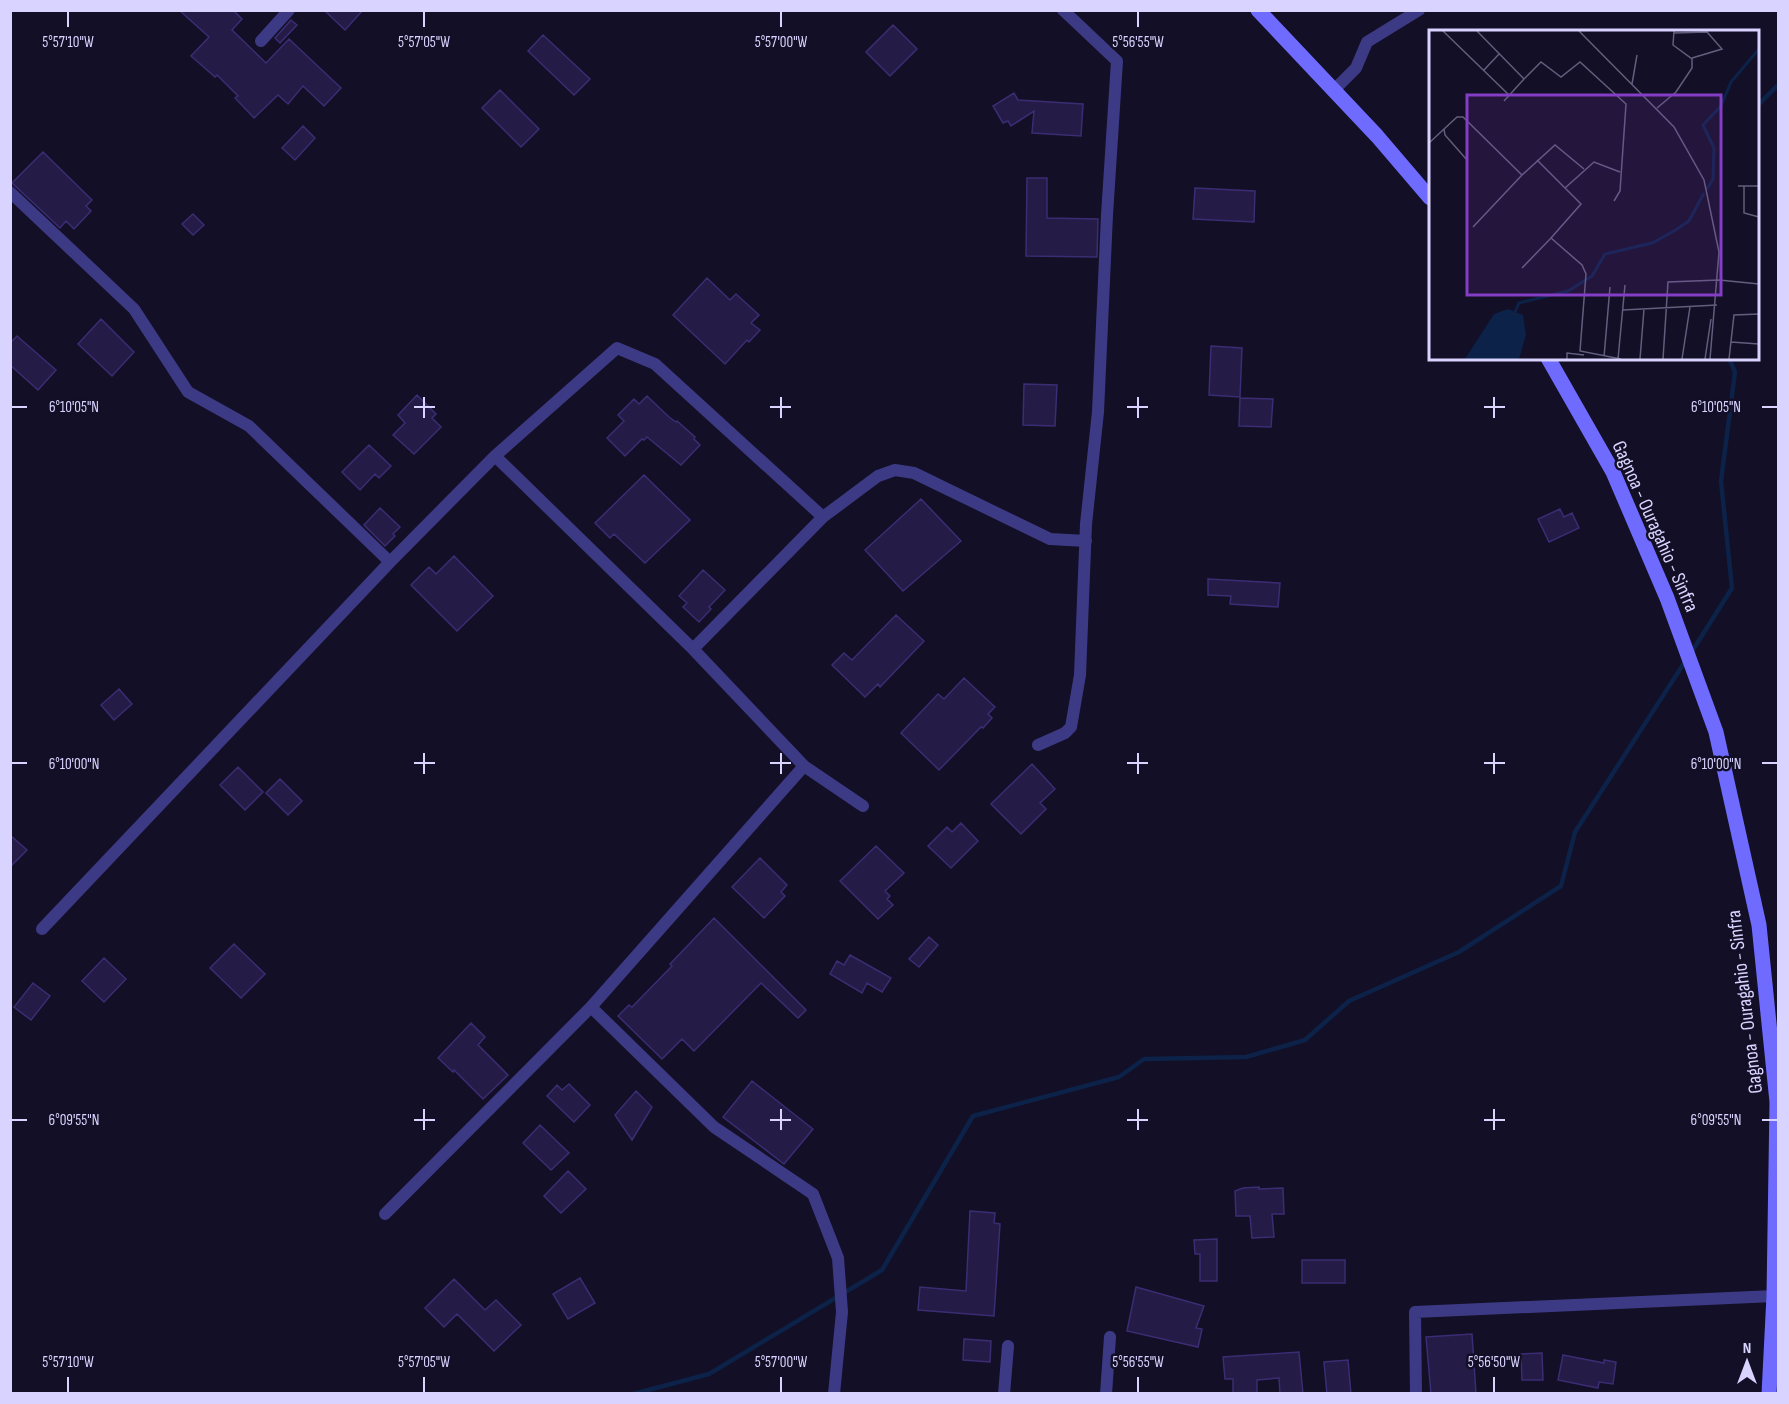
<svg xmlns="http://www.w3.org/2000/svg" width="1789" height="1404" viewBox="0 0 1789 1404" font-family="'Sofia Sans Condensed',sans-serif">
<style>
.lines{fill:none;stroke-linecap:round;stroke-linejoin:round}
.stream{stroke:#0c2248;stroke-width:4.5}
.building{fill:#241b47;stroke:#3b2d73;stroke-width:1.5}
.street{stroke:#3d3a85;stroke-width:12}
.secondary{stroke:#6f6bff;stroke-width:15}
.ticks{fill:none;stroke:#d9d4ff;stroke-width:2}
.labels{text-anchor:middle;stroke-width:5;stroke-linejoin:round;paint-order:stroke}
.street-label{font-size:20px;fill:#d9d4ff;stroke:#130f26}
.inset-river{fill:none;stroke:#0c2248;stroke-width:3}
.inset-road{fill:none;stroke:#625e7d;stroke-width:1.5}
.view{fill:#843dc5;fill-opacity:0.15;stroke:#843dc5;stroke-width:3}
.inset-edge{fill:none;stroke:#d9d4ff;stroke-width:3}
.ticks-label{font-size:15px;text-anchor:middle;fill:#d9d4ff;stroke:#130f26;stroke-width:5;stroke-linejoin:round;paint-order:stroke}
</style>
<rect width="100%" height="100%" fill="#130f26"/>
<g class="lines">
<path class="stream" d="M1758,105L1778,85
M1691,653L1732,588L1721,481L1735,372L1729,358
M633,1394L709,1374L882,1270L973,1116L1119,1077L1144,1059L1246,1057L1305,1040L1349,1001L1459,952L1561,886L1575,832L1686,660"/>
</g>
<path class="building" d="M179,10H233L242,19L232,30L266,63L289,39L341,88L324,106L303,86L288,104L278,95L254,118L235,98L238,96L217,75L215,77L191,56L209,37Z
M324,10H363L345,30Z
M291,20L297,25L280,43L275,38Z
M893,25L917,49L890,76L866,52Z
M543,35L590,79L574,95L528,51Z
M500,90L539,129L521,147L482,108Z
M1014,93L1018,100L1083,104L1081,136L1032,133L1034,111L1011,126L1008,121L1003,123L993,106Z
M303,126L315,138L295,160L282,148Z
M43,152L92,200L86,206L91,211L74,229L66,221L60,228L12,183Z
M1027,178H1047V218L1098,219L1097,257L1026,256Z
M1195,188L1255,191L1254,222L1193,219Z
M193,214L204,225L193,235L182,224Z
M707,278L730,300L736,294L759,315L751,323L760,330L749,342L747,340L725,364L673,315Z
M101,319L134,352L112,376L78,344Z
M17,336L56,370L38,390L10,365V343Z
M1211,346L1242,348L1240,397L1209,395Z
M1024,384L1057,385L1055,426L1023,425Z
M417,395L436,414L432,418L441,427L414,454L393,435L405,423L398,415Z
M647,396L669,417L676,422L677,421L695,437L694,439L700,445L681,465L647,437L644,440L642,439L625,456L607,438L624,421L618,415L634,399L639,404Z
M1240,398L1273,399L1271,427L1239,426Z
M369,445L391,466L379,478L375,474L360,490L342,472Z
M644,475L690,520L645,563L614,534L610,538L595,523Z
M921,499L961,541L903,591L865,550Z
M380,508L400,527L393,534L395,536L385,546L364,525Z
M1560,509L1564,517L1572,513L1579,528L1549,542L1538,519Z
M454,556L493,596L457,631L411,585L429,567L436,574Z
M703,570L725,590L709,607L711,609L699,622L683,607L687,603L679,596Z
M1208,579L1280,583L1278,607L1230,604L1231,596L1208,595Z
M896,615L924,641L880,687L878,684L865,697L832,665L844,653L852,660Z
M964,678L995,707L988,714L992,718L983,728L981,727L939,770L901,733L938,694L944,699Z
M119,689L132,704L114,720L101,705Z
M1032,764L1055,789L1040,803L1046,809L1021,834L991,804Z
M238,767L263,792L245,810L220,785Z
M280,779L302,801L288,815L266,793Z
M961,823L978,841L951,868L928,846L947,827L952,832Z
M10,835L27,850L10,867Z
M876,846L904,873L885,891L890,896L887,899L893,905L878,919L840,881Z
M760,858L787,885L781,892L785,896L764,918L732,887Z
M714,918L806,1010L798,1018L761,983L694,1051L682,1039L662,1059L618,1016L629,1005L632,1007L672,966L670,964Z
M929,937L938,945L919,967L909,959Z
M234,944L265,974L241,998L210,968Z
M850,955L891,978L882,992L867,983L862,993L830,974L837,961L844,965Z
M104,958L126,979L104,1002L82,981Z
M33,983L50,996L31,1020L14,1007Z
M471,1023L485,1037L478,1045L508,1075L483,1099L454,1070L453,1072L438,1058Z
M752,1081L813,1129L784,1164L723,1117Z
M569,1084L590,1105L574,1122L547,1096L557,1085L562,1090Z
M636,1091L652,1107L632,1140L615,1115Z
M540,1125L569,1153L551,1170L523,1143Z
M568,1171L586,1189L561,1213L544,1196Z
M1259,1187V1189L1283,1188L1284,1214H1272L1274,1237L1252,1238L1250,1216H1236L1235,1191L1243,1188Z
M970,1211L995,1213L994,1223L1000,1224L994,1316L918,1310L920,1287L966,1291Z
M1217,1239V1281H1200V1254H1195L1194,1240Z
M1302,1260H1345V1283H1302Z
M580,1278L595,1303L568,1319L553,1294Z
M454,1279L485,1310L496,1300L521,1325L494,1351L457,1314L444,1327L425,1308Z
M1136,1287L1204,1306L1196,1328L1202,1329L1198,1347L1127,1331Z
M1472,1334L1476,1394H1431L1426,1337Z
M964,1339L991,1341L990,1362L963,1360Z
M1299,1352L1303,1394H1280L1279,1378L1257,1380V1394H1233V1379H1225L1223,1357Z
M1542,1353L1543,1380H1522L1521,1354Z
M1563,1355L1604,1363V1360L1616,1362L1613,1384L1599,1382L1598,1388L1558,1380Z
M1348,1360L1351,1394H1327L1324,1362Z"/>
<g class="lines">
<path class="street" d="M261,41L289,10
M1334,90L1356,68L1367,42L1419,10
M10,192L134,309L188,392L249,426L390,562L495,456L617,348L655,364L823,517
M495,456L693,649L804,766L591,1007L714,1127L813,1194L838,1258L842,1312L834,1394
M693,649L823,517L878,476L895,470L914,473L1050,539L1086,541
M1038,745L1065,733L1071,727L1080,675L1086,524L1098,412L1107,215L1117,61L1063,10
M804,766L863,806
M42,929L390,562
M385,1214L591,1007
M1004,1394L1008,1346
M1106,1394L1110,1337
M1416,1394L1415,1312L1774,1296L1778,1298"/>
<path class="secondary" d="M1258,10L1377,136L1430,198
M1548,358L1613,472L1667,598L1716,732L1759,925L1777,1102L1774,1296L1769,1394"/>
</g>
<path class="ticks" d="M68,12V27M424,12V27M781,12V27M1138,12V27M424,397V418M781,397V418M1138,397V418M1494,397V418M12,407H27M414,407H435M770,407H791M1127,407H1148M1484,407H1505M1762,407H1777M424,753V774M781,753V774M1138,753V774M1494,753V774M12,763H27M414,763H435M770,763H791M1127,763H1148M1484,763H1505M1762,763H1777M424,1109V1130M781,1109V1130M1138,1109V1130M1494,1109V1130M12,1120H27M414,1120H435M770,1120H791M1127,1120H1148M1484,1120H1505M1762,1120H1777M68,1377V1392M424,1377V1392M781,1377V1392M1138,1377V1392M1494,1377V1392"/>
<g class="labels">
<g class="street-label">
<text transform="translate(1656 526) rotate(66)" y="7">Gagnoa - Ouragahio - Sinfra</text>
<text transform="translate(1744 1002) rotate(-97)" y="7">Gagnoa - Ouragahio - Sinfra</text>
</g>
</g>
<g transform="translate(1429 30)">
<rect width="330" height="330" fill="#130f26"/>
<path d="M79,279L94,285L97,305L90,329H36L65,284Z" fill="#0c2248"/>
<path class="inset-river" d="M278,159L284,149L285,118L274,95L292,76L302,52L330,19M86,282L90,273L139,261L163,246L176,224L223,213L245,201L260,191L275,163"/>
<path class="inset-road" d="M14,1L80,65M48,1L95,49L112,32L132,47L151,32L197,74L191,161L185,171M150,1L245,97L275,150L290,222L281,329M245,3L278,2L293,19L263,28M55,40L70,24M203,54L208,25M75,71L95,49M228,78L247,62L263,38V29L244,15L245,1M15,99L16,105L38,130M0,113L28,87H34L93,145L126,115L155,139M108,130L152,174L122,208L153,235L157,244L151,321L192,329M309,156H330M315,156V183L330,187M136,158L165,132L191,142M44,197L93,145M93,238L122,208M194,280L288,275M302,312L330,314M175,327L181,257M138,329V323L155,325M189,329L196,255M211,329L215,279M234,329L239,252L290,250L330,254M253,329L261,277M276,329L282,289M300,329L305,285L330,284"/>
<path class="view" d="M38,65H292V265H38Z"/>
<rect width="330" height="330" class="inset-edge"/>
</g>
<g class="ticks-label">
<text x="68" y="47">5°57'10"W</text>
<text x="424" y="47">5°57'05"W</text>
<text x="781" y="47">5°57'00"W</text>
<text x="1138" y="47">5°56'55"W</text>
<text x="74" y="412">6°10'05"N</text>
<text x="1716" y="412">6°10'05"N</text>
<text x="74" y="769">6°10'00"N</text>
<text x="1716" y="769">6°10'00"N</text>
<text x="74" y="1125">6°09'55"N</text>
<text x="1716" y="1125">6°09'55"N</text>
<text x="68" y="1367">5°57'10"W</text>
<text x="424" y="1367">5°57'05"W</text>
<text x="781" y="1367">5°57'00"W</text>
<text x="1138" y="1367">5°56'55"W</text>
<text x="1494" y="1367">5°56'50"W</text>
</g>
<rect width="1789" height="1404" fill="none" stroke="#d9d4ff" stroke-width="24"/>
<g transform="translate(1747 1362)" stroke="#130f26" stroke-width="4.5" paint-order="stroke">
<path d="M0-4.5L10 22L0 15L-10 22Z" fill="#d9d4ff"/>
<text y="-9" font-size="16" font-weight="bold" text-anchor="middle" fill="#d9d4ff">N</text>
</g>
</svg>
